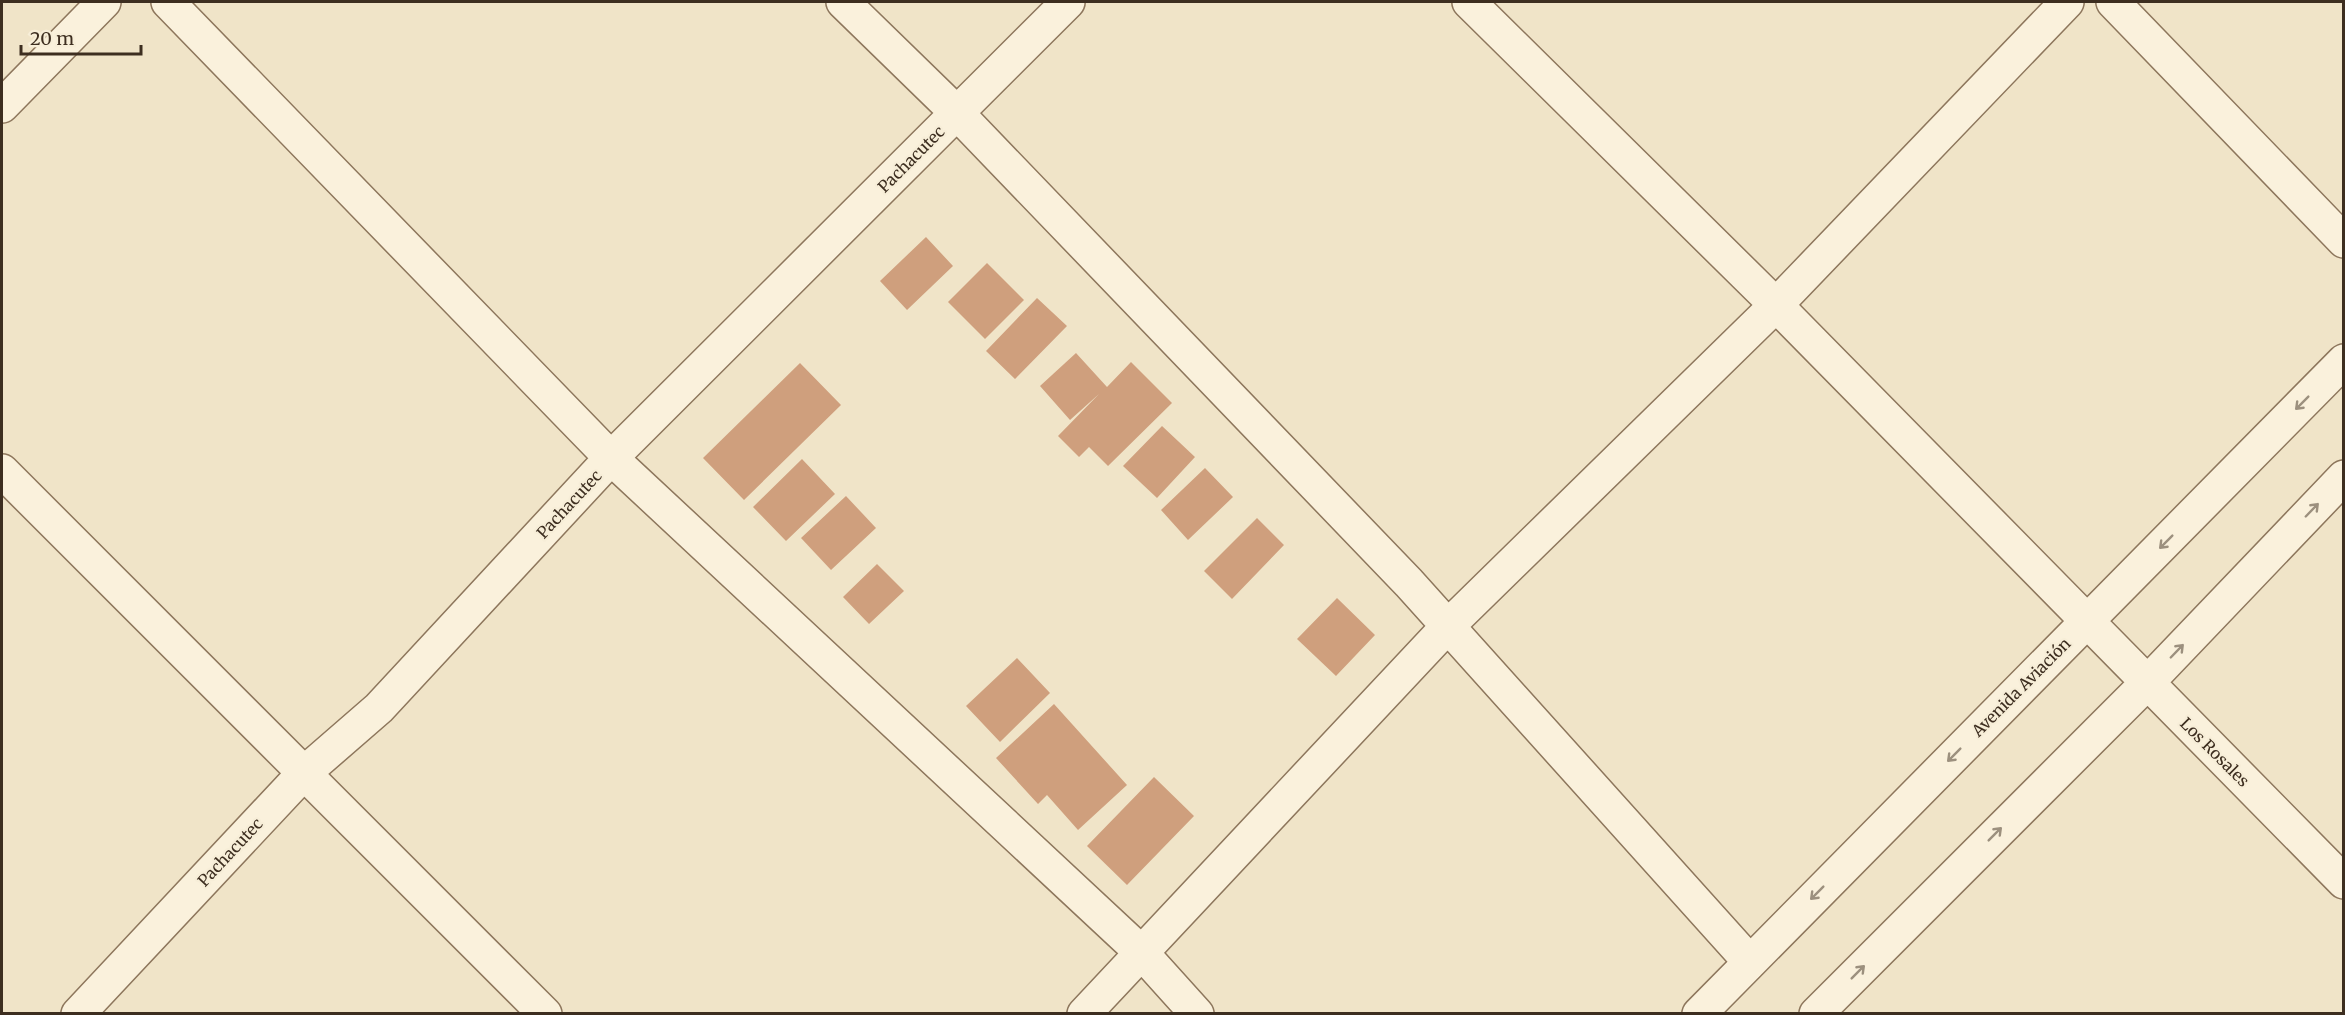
<svg xmlns="http://www.w3.org/2000/svg" width="2345" height="1015" viewBox="0 0 2345 1015" font-family="Merriweather,serif">
<style>
.building{fill:#cf9f7d}
.lines{fill:none;stroke-linecap:round;stroke-linejoin:round}
.street-casing{stroke:#8d765c;stroke-width:36}
.street{stroke:#faf1dc;stroke-width:33}
.oneway{stroke:#9c907e}
.labels{text-anchor:middle;stroke-width:4.5;stroke-linejoin:round;paint-order:stroke}
.street-label{font-size:16px;fill:#3d2e20;stroke:#f7eed8}
</style>
<rect width="100%" height="100%" fill="#f0e4c8"/>
<path class="building" d="M926,237L953,266L907,310L880,281Z
M987,263L1024,300L985,339L948,302Z
M1037,298L1067,326L1015,379L986,351Z
M1076,353L1107,387L1131,362L1172,403L1108,466L1089,447L1079,457L1058,436L1099,394L1070,420L1040,386Z
M800,363L841,405L744,500L703,458Z
M1162,426L1195,457L1157,498L1123,466Z
M802,459L835,494L786,541L753,507Z
M1205,468L1233,497L1188,540L1161,510Z
M846,496L876,528L831,570L801,538Z
M1257,518L1284,545L1232,599L1204,571Z
M877,564L904,591L869,624L843,597Z
M1337,598L1375,635L1336,676L1297,639Z
M1017,658L1050,693L1000,742L966,706Z
M1054,704L1127,785L1078,830L1047,795L1038,804L996,758Z
M1154,777L1194,816L1127,885L1087,846Z"/>
<g class="lines">
<defs>
<path id="street" d="M168,2L611,458L1142,953L1197,1014
M843,2L957,113L1409,583L1749,961
M1469,2L1776,305L2344,882
M2113,2L2344,241
M2,106L104,2
M2,471L545,1014
M78,1014L303,774L379,708L611,458L1068,2
M1084,1014L1447,627L1776,305L2067,2
M1699,1014L2344,361
M1816,1014L2147,683L2344,477"/>
</defs>
<use href="#street" class="street-casing"/>
<use href="#street" class="street"/>
</g>
<defs><path id="oneway-shaft" d="M-6 0H5M1.5-3L5.5 0L1.5 3" fill="none" stroke-width="1.6" stroke-linecap="round" stroke-linejoin="round" transform="scale(1.5)"/></defs>
<g class="oneway">
<use href="#oneway-shaft" transform="translate(2302 403) rotate(135)"/>
<use href="#oneway-shaft" transform="translate(2312 510) rotate(-46)"/>
<use href="#oneway-shaft" transform="translate(2166 542) rotate(135)"/>
<use href="#oneway-shaft" transform="translate(2177 651) rotate(-46)"/>
<use href="#oneway-shaft" transform="translate(1954 755) rotate(135)"/>
<use href="#oneway-shaft" transform="translate(1995 834) rotate(-45)"/>
<use href="#oneway-shaft" transform="translate(1817 893) rotate(135)"/>
<use href="#oneway-shaft" transform="translate(1858 972) rotate(-45)"/>
</g>
<g class="labels">
<g class="street-label">
<text transform="translate(911 159) rotate(-45)" y="6">Pachacutec</text>
<text transform="translate(569 504) rotate(-47)" y="6">Pachacutec</text>
<text transform="translate(2021 687) rotate(-45)" y="6">Avenida Aviación</text>
<text transform="translate(2215 752) rotate(45)" y="6">Los Rosales</text>
<text transform="translate(230 852) rotate(-47)" y="6">Pachacutec</text>
</g>
</g>
<rect width="2345" height="1015" fill="none" stroke="#3d2e20" stroke-width="6"/>
<path d="M21 45v9h120v-9" fill="none" stroke="#3d2e20" stroke-width="3"/>
<text x="30" y="45" font-size="18" fill="#3d2e20" stroke="#f7eed8" stroke-width="4.5" paint-order="stroke">20 m</text>
</svg>
